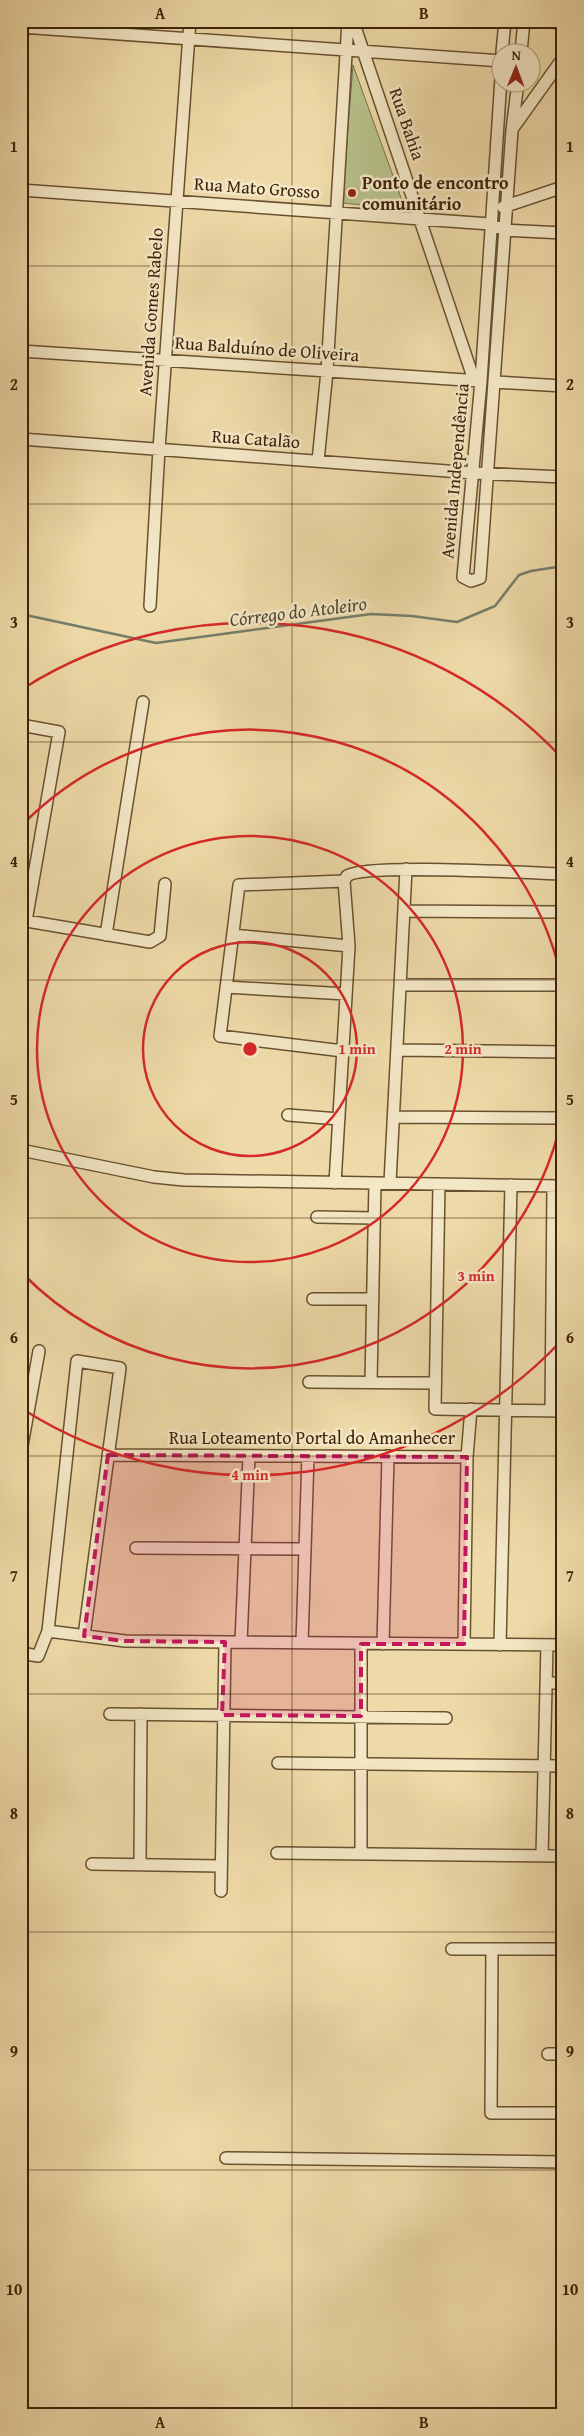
<svg xmlns="http://www.w3.org/2000/svg" width="584" height="2436" viewBox="0 0 584 2436" font-family="'Gentium Book Plus',serif">
<style>
.green{fill:#b7c089;stroke:#7a7248}
.lines{fill:none;stroke-linecap:round;stroke-linejoin:round}
.stream{stroke:#757e6c;stroke-width:2.5}
.minor-casing{stroke:#695130;stroke-width:14}
.minor{stroke:#f4e7c6;stroke-width:11}
.marked{fill:#c2185b;fill-opacity:0.2;stroke:#c2185b;stroke-width:4;stroke-dasharray:10 6;stroke-linejoin:round}
.grid{fill:none;stroke:#3d2308;stroke-width:1;stroke-opacity:0.55}
.ring{fill:none;stroke:#d62828;stroke-width:2.5}
.poi-dot{fill:#8f2418;stroke:#f4e7c6;stroke-width:2}
.labels{text-anchor:middle;stroke-width:5;stroke-linejoin:round;paint-order:stroke}
.street-label{font-size:18px;fill:#3d2308;stroke:#f4e7c6}
.poi-label{font-size:18px;font-weight:bold;fill:#3d2308;stroke:#f4e7c6;text-anchor:start}
.water-label{font-size:19px;font-style:italic;fill:#544932;stroke:#f4e7c6}
.centre{fill:#d62828;stroke:#f4e7c6;stroke-width:2.5}
.ring-label{font-size:15px;text-anchor:middle;font-weight:bold;fill:#d62828;stroke:#f4e7c6;stroke-width:5;stroke-linejoin:round;paint-order:stroke}
.neatline{fill:none;stroke:#3d2308;stroke-width:2}
.grid-label{font-size:16px;text-anchor:middle;font-weight:bold;fill:#3d2308}
</style>
<rect width="100%" height="100%" fill="#eedaa8"/>
<filter id="stains"><feTurbulence type="fractalNoise" baseFrequency=".004" numOctaves="4"/><feColorMatrix values="0 0 0 0 .2 0 0 0 0 .09 0 0 0 0 .02 0 0 0 .5 -.17"/></filter>
<radialGradient id="worn" r=".72"><stop offset=".6" stop-color="#630" stop-opacity="0"/><stop offset="1" stop-color="#630" stop-opacity=".3"/></radialGradient>
<path class="green" d="M353,65L405,209L342,203Z"/>
<g class="lines">
<path class="stream" d="M21,614L156,643L371,614L412,616L457,622L495,606L519,575L531,571L563,566"/>
<defs>
<path id="minor" d="M353,21L474,380
M554,21L563,27
M21,27L502,61
M21,45L23,21
M502,52L505,21
M521,52L524,21
M502,63L481,381L463,577L471,581L480,578L512,130L518,82
M513,128L563,58
M21,190L490,224L505,230L563,233
M503,207L563,187
M21,351L481,381
M495,382L563,386
M21,439L474,473L563,477
M318,461L327,371L348,21
M150,606L159,449L190,21
M21,725L59,732L26,921
M405,911L563,912
M21,920L150,942L160,936L165,884
M106,935L143,702
M233,935L349,946
M401,985H563
M226,987L346,994
M397,1050L563,1052
M343,1051L220,1036L239,885L344,881
M288,1115L339,1119
M394,1117L563,1118
M21,1150L154,1177L184,1180L563,1186
M335,1183L349,946L344,881L347,876C363,863 530,873 563,874
M390,1183L406,869
M439,1184L435,1409L563,1411
M317,1217L374,1218
M313,1299H373
M309,1382L435,1383
M371,1382L375,1183
M551,1411L553,1186
M21,1451L39,1351
M108,1455L467,1457
M136,1548L305,1549
M48,1631L125,1641L563,1645
M241,1642L249,1456
M302,1643L308,1456
M383,1644L388,1456
M464,1644L467,1457L471,1409
M500,1645L511,1185
M21,1653L38,1656L48,1631L77,1361L120,1368L84,1636
M546,1683H563
M110,1714L446,1718
M278,1763L563,1766
M277,1853L563,1856
M361,1854V1644
M542,1856L547,1645
M92,1864L221,1866
M140,1864L141,1714
M221,1891L225,1642
M452,1949H563
M492,1949L491,2113H563
M548,2054H563
M226,2158L563,2162"/>
</defs>
<use href="#minor" class="minor-casing"/>
<use href="#minor" class="minor"/>
</g>
<path class="marked" d="M108,1455L467,1457L464,1644H361V1716L222,1715L225,1642L125,1641L84,1636Z"/>
<path class="grid" d="M292,21V2415M21,266H563M21,504H563M21,742H563M21,980H563M21,1218H563M21,1456H563M21,1694H563M21,1932H563M21,2170H563"/>
<g class="ring">
<circle cx="250" cy="1049" r="107"/>
<circle cx="250" cy="1049" r="213"/>
<path d="M562 1118A320 320 0 0 1 22 1273M22 825A320 320 0 0 1 562 980"/>
<path d="M562 1340A426 426 0 0 1 24 1410M24 688A426 426 0 0 1 562 758"/>
</g>
<circle class="poi-dot" cx="352" cy="193" r="5"/>
<g class="labels">
<g class="street-label">
<text transform="translate(407 124) rotate(71)" y="6">Rua Bahia</text>
<text transform="translate(257 188) rotate(4)" y="6">Rua Mato Grosso</text>
<text transform="translate(151 312) rotate(-86)" y="6">Avenida Gomes Rabelo</text>
<text transform="translate(267 349) rotate(4)" y="6">Rua Balduíno de Oliveira</text>
<text transform="translate(256 439) rotate(4)" y="6">Rua Catalão</text>
<text transform="translate(455 471) rotate(-85)" y="6">Avenida Independência</text>
<text x="312" y="1444">Rua Loteamento Portal do Amanhecer</text>
</g>
<g class="poi-label">
<text x="362" y="189">Ponto de encontro<tspan x="362" dy="21">comunitário</tspan></text>
</g>
<g class="water-label">
<text transform="translate(298 611) rotate(-7)" y="7">Córrego do Atoleiro</text>
</g>
</g>
<circle cx="250" cy="1049" r="8" class="centre"/>
<g class="ring-label">
<text x="357" y="1054">1 min</text>
<text x="463" y="1054">2 min</text>
<text x="476" y="1281">3 min</text>
<text x="250" y="1480">4 min</text>
</g>
<rect width="584" height="2436" fill="none" stroke="#eedaa8" stroke-width="55"/>
<g transform="translate(516 68) rotate(1)"><circle r="24" fill="#f4e7c6" stroke="#ab997a"/>
<path d="M0-4L9 19L0 12L-9 19Z" fill="#8f2418"/>
<text y="-8" font-size="14" font-weight="bold" text-anchor="middle" fill="#3d2308">N</text>
</g>
<rect x="28" y="28" width="528" height="2380" class="neatline"/>
<g class="grid-label">
<text x="160" y="19">A</text>
<text x="424" y="19">B</text>
<text x="14" y="152">1</text>
<text x="570" y="152">1</text>
<text x="14" y="390">2</text>
<text x="570" y="390">2</text>
<text x="14" y="628">3</text>
<text x="570" y="628">3</text>
<text x="14" y="867">4</text>
<text x="570" y="867">4</text>
<text x="14" y="1105">5</text>
<text x="570" y="1105">5</text>
<text x="14" y="1343">6</text>
<text x="570" y="1343">6</text>
<text x="14" y="1581">7</text>
<text x="570" y="1581">7</text>
<text x="14" y="1819">8</text>
<text x="570" y="1819">8</text>
<text x="14" y="2057">9</text>
<text x="570" y="2057">9</text>
<text x="14" y="2295">10</text>
<text x="570" y="2295">10</text>
<text x="160" y="2428">A</text>
<text x="424" y="2428">B</text>
</g>
<rect width="100%" height="100%" filter="url(#stains)"/>
<rect width="100%" height="100%" fill="url(#worn)"/>
</svg>
